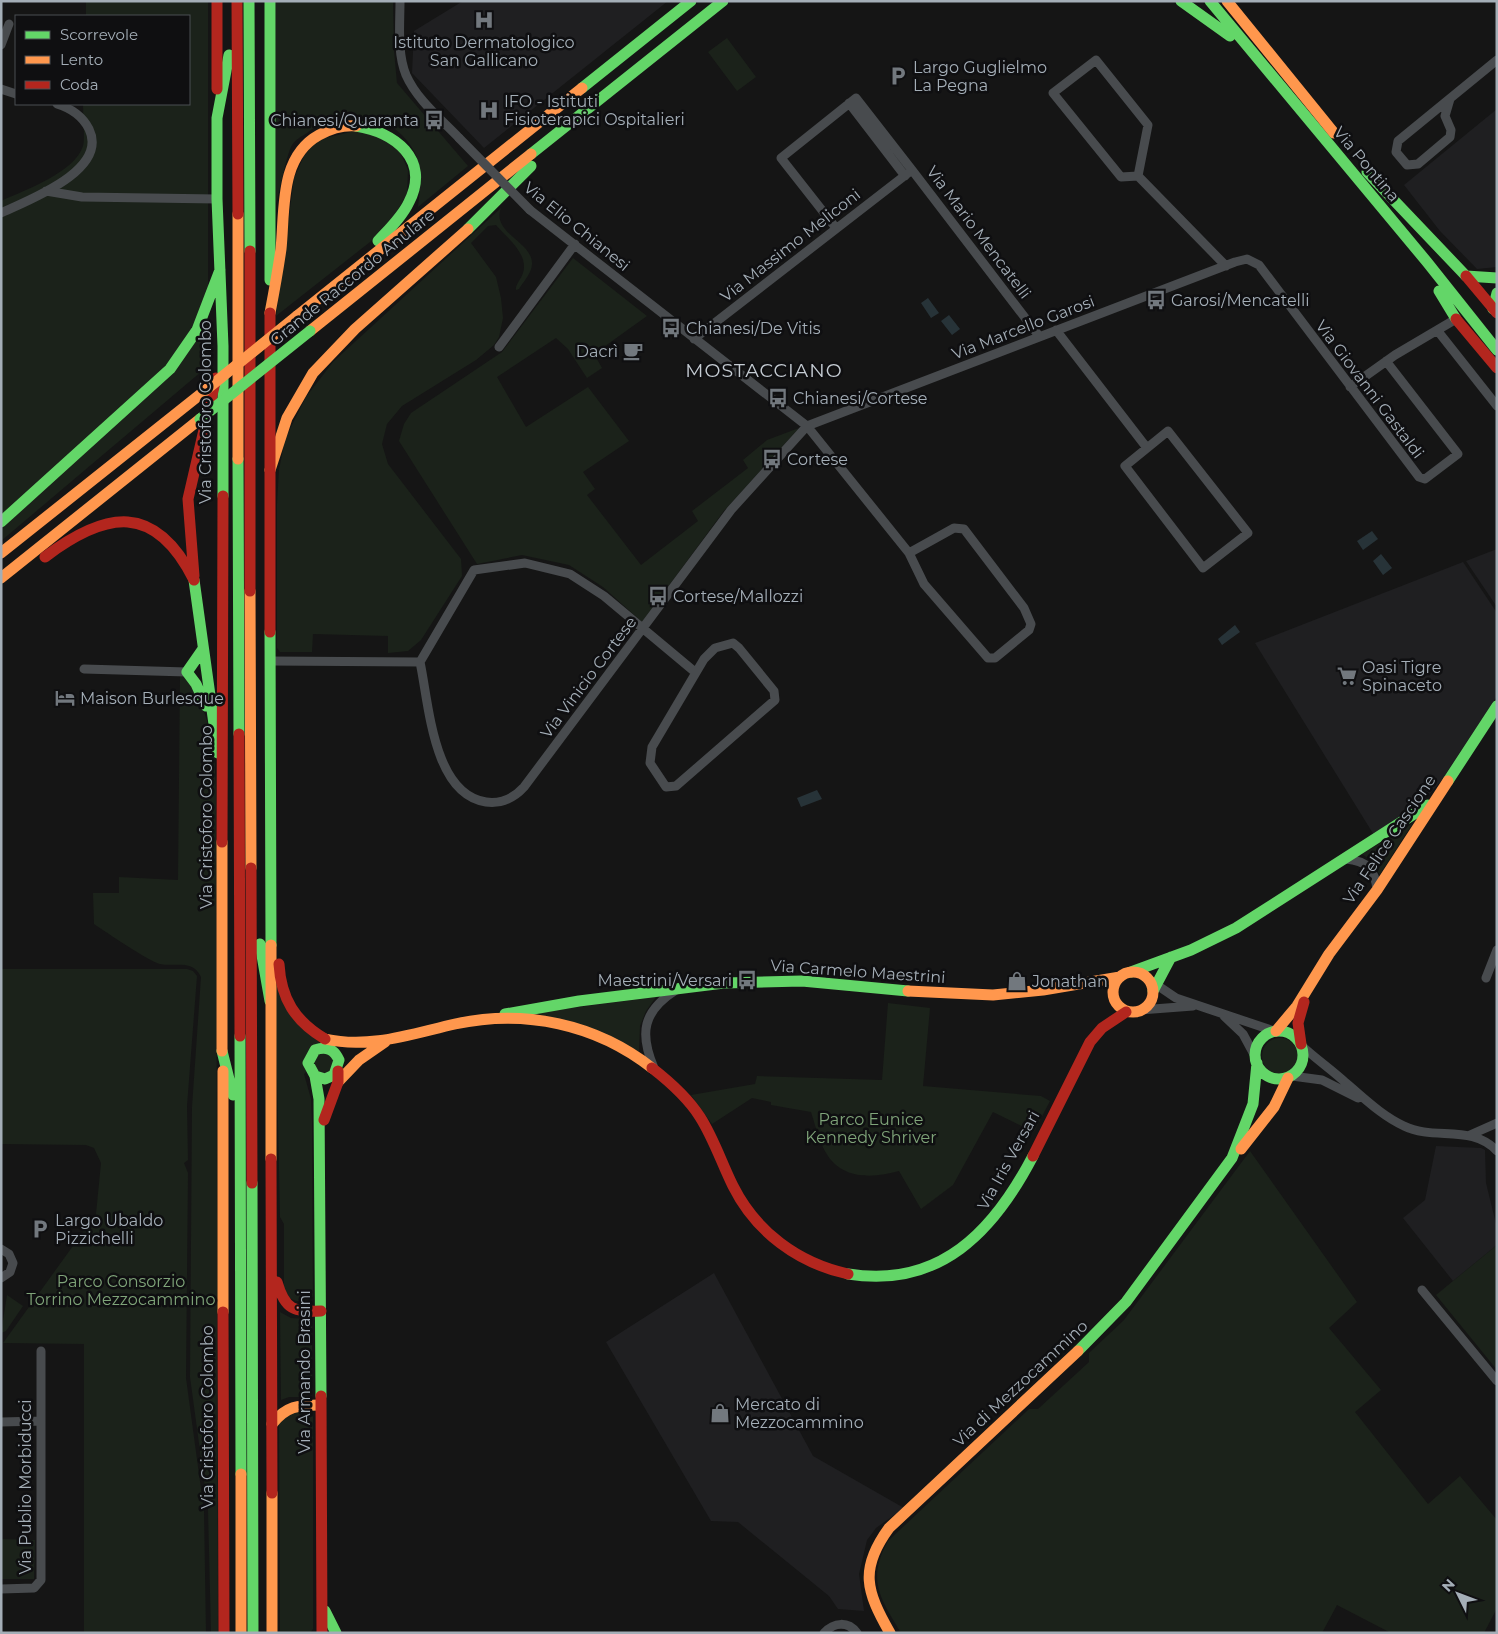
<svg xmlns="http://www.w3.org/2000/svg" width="1498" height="1634" viewBox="0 0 1498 1634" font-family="Montserrat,sans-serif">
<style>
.built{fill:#1f1f21}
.green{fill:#1b221a}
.water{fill:#273338}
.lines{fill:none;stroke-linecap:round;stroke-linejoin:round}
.street{stroke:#484b4e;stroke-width:9}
.fast{stroke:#63d668;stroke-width:11}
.slow{stroke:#ff974d;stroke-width:11}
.jam{stroke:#b3261e;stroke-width:11}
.street-bridge{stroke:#484b4e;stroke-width:9}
.fast-bridge{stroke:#63d668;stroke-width:11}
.slow-bridge{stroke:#ff974d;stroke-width:11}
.labels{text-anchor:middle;stroke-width:5;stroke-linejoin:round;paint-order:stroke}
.poi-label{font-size:16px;fill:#a4aeb7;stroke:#0f0f11;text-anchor:start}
.street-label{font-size:16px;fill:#a4aeb7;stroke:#0f0f11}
.park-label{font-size:16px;fill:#7fa479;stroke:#0f0f11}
.quarter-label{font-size:19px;letter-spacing:1px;fill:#c5ccd3;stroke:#0f0f11}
</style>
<rect width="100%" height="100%" fill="#151515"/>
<path class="built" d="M463,1H668L484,148L412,73L414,31Z
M1497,109V267L1477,269L1440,231L1404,185Z
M1497,549V607L1466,561Z
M1463,562L1497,613V696L1441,781L1428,796L1414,810L1374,835L1255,643Z
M1436,1146L1481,1148L1485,1150L1486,1183L1497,1228V1245L1453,1281L1403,1218L1425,1200Z
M714,1273L813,1456L904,1508L876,1528L867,1540L859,1574L864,1611L838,1609L829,1596L738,1522L711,1521L606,1342Z"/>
<path class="green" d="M86,1H208V366L1,541V201C25,190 74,173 83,146C85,141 83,112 83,104H189V16H86Z
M276,1H393L394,51L397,83L468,166L418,207C420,189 423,167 414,151C392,111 340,105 307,133C302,136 295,140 292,145C286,156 280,190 276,204Z
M727,38L756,77L737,91L708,52Z
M363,129L398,147L408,170L407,195L384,231L276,316L294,178L304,156L317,140Z
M501,208C491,233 533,242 532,264C532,273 523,282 519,289L516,290C515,285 521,279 523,273C529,254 507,238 496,225L488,226L471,243L496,277L501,298L503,318L499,337L494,345L476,360L402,406L387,424L382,444L388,464L461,559L462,576L421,640L408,651L388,653V636L313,634L312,652H280L277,648V504L279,470L285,439L306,397L333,362Z
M573,258L647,316L594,354L602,368L587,378L568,349L556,338L497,377L526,427L588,387L629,441L583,472L595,489L587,495L641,565L698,521L692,511L748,468L743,460L767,440L799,428L723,512L642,622L603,587L569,565L522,555L477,564L399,441L404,424L411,413L502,352Z
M180,675C195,678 211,729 213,744C215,758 215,773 216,787L218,1633H211L208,1510L190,1377L192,1107L201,977C193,959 176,967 160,964C150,962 106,932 94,924L93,893H119V877L178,880Z
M1413,823L1380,874H1379L1373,862L1362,854Z
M1,969H187L193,971L197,976L187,1106L188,1160L184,1163L188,1173L186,1378L204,1511L206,1633H84V1344L3,1343L96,1214L101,1163L94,1148L86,1145L1,1144Z
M275,984L321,1041C308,1050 302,1056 306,1072L304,1074L311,1099L312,1121L313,1297L305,1302C293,1301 289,1300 284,1288V1224L280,1217Z
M656,997L646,1011L640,1026L639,1052L539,1014L540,1012Z
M888,1003L930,1008L923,1086L1041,1096L1050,1101L1034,1132L993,1112L953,1185L921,1209L899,1171C875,1178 844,1180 828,1156C819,1143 816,1127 811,1112L771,1105V1102L752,1098L712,1124L691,1095L755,1084L757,1076L882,1080Z
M1262 1056a18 18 0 1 1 36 0a18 18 0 1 1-36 0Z
M321,1052L334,1057L329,1074L318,1073L313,1060Z
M1250,1151L1357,1302L1329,1328L1381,1390L1355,1412L1428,1504L1460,1476L1497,1520V1608L1484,1633H1391L1337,1605L1322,1633H901C881,1599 866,1580 888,1541L1029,1409H1038L1089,1362V1353L1124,1320Z
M1497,1245V1370L1436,1295Z
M7,1295L23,1306L6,1331L1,1333Z
M280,1312L291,1318L306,1319L312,1324V1389L307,1397H289L281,1400Z
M307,1409L313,1417V1629L310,1633H280L279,1423L283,1415Z
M1,1539L35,1540L34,1579H1Z"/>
<path class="water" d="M928,298L939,313L931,318L921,303Z
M949,315L960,329L952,335L941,321Z
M1372,531L1378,539L1363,550L1357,541Z
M1381,554L1392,568L1383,575L1373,561Z
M1235,625L1240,632L1222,645L1218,639Z
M817,790L822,799L801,807L797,798Z"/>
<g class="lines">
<path class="street" d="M400,1C400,25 397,53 406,75C417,100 441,119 459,138
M1,45L9,24
M1096,60L1148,125L1138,176L1121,177L1053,93Z
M1,89L16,94
M1450,99L1445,116L1451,130L1450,137L1418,164L1407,165L1396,152L1398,141L1497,60
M849,103L905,176
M1138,176L1226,266
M46,191L82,197L217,199
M530,210L807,426L909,553L924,584L988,658H995L1029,630L1031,624L1024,608L964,529L954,528L909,553
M1,213C29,200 109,170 89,129C82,115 70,108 57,104
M836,228L781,158L856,98L912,170
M1056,330L1147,448
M1437,330L1497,406
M694,339L912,170L1039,336
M499,347L575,244
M1350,387L1395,355L1456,319
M1168,431L1248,533L1203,568L1125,466Z
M733,643L739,648L774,691L775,700L676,786L666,787L650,763L652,747L704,659L715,648Z
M270,661L420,662
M420,662C429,704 433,794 486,802C501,804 514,798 524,787L731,510L807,426L1235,262L1247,259L1259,265L1419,477L1425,479L1458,454L1386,361
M420,662L474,570L525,563L570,574L604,596L695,672
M84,669L187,672
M1346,859C1367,861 1375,869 1377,890
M1486,978L1497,950
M1151,981L1176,998L1274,1031
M1140,1010L1193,1006
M1224,1016L1243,1034L1256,1058
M1302,1046C1316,1059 1332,1070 1346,1083C1364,1098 1382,1116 1404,1126C1434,1141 1472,1124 1497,1151
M654,1068C639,1033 643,1011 676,990
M1292,1076L1322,1080L1358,1098
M1470,1135L1497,1123
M1,1249L9,1254L13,1263L10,1272L1,1278
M1422,1290L1497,1381
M1,1422L41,1421
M1,1589L34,1588L41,1580V1351
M824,1633C834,1622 848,1621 857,1633"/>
<path class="fast" d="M249,1L250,251
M270,1V280
M1181,1L1230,36
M1210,1L1427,262L1497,350
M582,88L691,1
M217,118V199L223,346V496
M217,118L229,55
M356,126C394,132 431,159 409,202C402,217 389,229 378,241
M531,154L723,1
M1367,172L1466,276
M468,229L531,166
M1466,276L1497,278
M1439,291L1456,319
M1493,309L1497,293
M238,459L239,734
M1,522L170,369L197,330L220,270
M194,580L218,753
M270,632L271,945
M203,649L187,672L196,684L206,706
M1448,781L1497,706
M260,944L270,1001
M1131,972L1191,950L1236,928L1428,805
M1153,991L1171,957
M505,1014L579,1001L724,983L802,981L908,991
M1255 1055a24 24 0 1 1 48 0a24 24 0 1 1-48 0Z
M240,1036L241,1474
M222,1051L233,1095
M315,1076L325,1079L334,1075L339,1060C334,1049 326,1046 315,1050L308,1063L315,1076L319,1099L321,1396
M252,1183L253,1633
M848,1274C940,1289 994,1231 1033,1156
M1078,1351L1126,1302L1232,1158L1253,1104L1257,1063
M325,1611L336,1633"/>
<path class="slow" d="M1227,1L1334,133
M238,214V459
M270,313C274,292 278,270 281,249C285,210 279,157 319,135C330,129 343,125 356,126
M297,316L582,88
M310,331L531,154
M270,470L287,418L313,373L355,329L468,229
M1,553L202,393
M1,578L200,419
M250,591L251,868
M271,945V1159
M1113 992a20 20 0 1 1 40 0a20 20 0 1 1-40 0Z
M908,991L993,995L1043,990L1120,977
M1276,1031L1297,1006L1329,954L1377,890L1448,781
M325,1039C370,1049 411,1034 455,1024C525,1009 596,1024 652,1068
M222,1051V842
M223,1071V1312
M338,1082L359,1060L385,1042
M1241,1149L1274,1107L1288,1078
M272,1424C286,1406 298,1405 320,1405
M241,1474V1633
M272,1493V1633
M890,1633C866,1591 859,1569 889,1528L1078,1351"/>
<path class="jam" d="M217,1V89
M237,1L238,214
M250,251V591
M1466,276L1497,313
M270,313V632
M1456,319L1497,368
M45,557C106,511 155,502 194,580
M194,576L188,499L216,378
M239,734L240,1036
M222,842L223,496
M251,868L252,1183
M279,964C281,999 295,1021 325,1039
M1301,1044L1298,1023L1304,1002
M652,1068C670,1082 688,1098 700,1117C714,1139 722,1164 733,1186C756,1232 798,1263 848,1274
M324,1120L338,1082V1071
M1033,1156L1090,1042L1102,1028L1126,1012
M271,1159L272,1493
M277,1282C285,1310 294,1312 321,1311
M223,1312L224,1633
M321,1396L322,1633"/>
<path class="street-bridge" d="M459,138L530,210"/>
<path class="fast-bridge" d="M200,419L310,331"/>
<path class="slow-bridge" d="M202,393L297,316"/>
</g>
<defs>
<symbol id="hospital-bare" viewBox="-9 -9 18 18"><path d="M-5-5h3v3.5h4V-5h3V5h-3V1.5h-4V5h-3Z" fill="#72787e" stroke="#0f0f11" stroke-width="2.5" paint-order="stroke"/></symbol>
<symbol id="parking-bare" viewBox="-9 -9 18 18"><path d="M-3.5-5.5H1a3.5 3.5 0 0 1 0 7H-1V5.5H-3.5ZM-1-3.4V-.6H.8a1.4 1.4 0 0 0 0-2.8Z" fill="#72787e" stroke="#0f0f11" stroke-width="2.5" paint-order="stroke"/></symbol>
<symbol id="bus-bare" viewBox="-9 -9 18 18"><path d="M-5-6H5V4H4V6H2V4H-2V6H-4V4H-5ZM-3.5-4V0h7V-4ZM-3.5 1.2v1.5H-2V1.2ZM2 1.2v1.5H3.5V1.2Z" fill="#72787e" stroke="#0f0f11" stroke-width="2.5" paint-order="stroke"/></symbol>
<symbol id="cafe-bare" viewBox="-9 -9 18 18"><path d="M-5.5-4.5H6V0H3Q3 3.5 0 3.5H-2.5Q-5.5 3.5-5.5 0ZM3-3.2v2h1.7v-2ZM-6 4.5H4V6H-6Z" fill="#72787e" stroke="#0f0f11" stroke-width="2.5" paint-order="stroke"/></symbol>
<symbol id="supermarket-bare" viewBox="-9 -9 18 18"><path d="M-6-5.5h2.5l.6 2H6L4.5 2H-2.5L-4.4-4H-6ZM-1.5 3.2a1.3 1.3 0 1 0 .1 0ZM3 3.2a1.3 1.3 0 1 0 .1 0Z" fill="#72787e" stroke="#0f0f11" stroke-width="2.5" paint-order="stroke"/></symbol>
<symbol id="hotel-bare" viewBox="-9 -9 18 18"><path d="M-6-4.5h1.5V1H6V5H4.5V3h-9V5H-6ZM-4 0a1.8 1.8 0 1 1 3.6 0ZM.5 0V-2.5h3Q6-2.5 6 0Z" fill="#72787e" stroke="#0f0f11" stroke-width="2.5" paint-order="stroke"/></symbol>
<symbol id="shop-bare" viewBox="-9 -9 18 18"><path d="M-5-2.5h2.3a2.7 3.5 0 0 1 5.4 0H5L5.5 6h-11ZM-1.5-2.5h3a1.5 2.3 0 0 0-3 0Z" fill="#72787e" stroke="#0f0f11" stroke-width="2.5" paint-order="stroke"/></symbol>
</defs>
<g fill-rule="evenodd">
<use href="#hospital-bare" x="470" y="6" width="28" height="28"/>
<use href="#parking-bare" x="884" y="62" width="28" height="28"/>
<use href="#hospital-bare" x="475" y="96" width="28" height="28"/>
<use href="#bus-bare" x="420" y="106" width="28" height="28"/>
<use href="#bus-bare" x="1142" y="286" width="28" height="28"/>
<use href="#bus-bare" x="657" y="314" width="28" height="28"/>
<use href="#cafe-bare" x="619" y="337" width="28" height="28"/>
<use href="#bus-bare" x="764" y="384" width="28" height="28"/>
<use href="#bus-bare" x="758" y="445" width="28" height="28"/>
<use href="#bus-bare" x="644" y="582" width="28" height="28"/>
<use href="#supermarket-bare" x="1333" y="662" width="28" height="28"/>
<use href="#hotel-bare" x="51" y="684" width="28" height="28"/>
<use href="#bus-bare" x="733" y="966" width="28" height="28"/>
<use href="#shop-bare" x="1003" y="967" width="28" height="28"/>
<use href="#parking-bare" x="26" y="1215" width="28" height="28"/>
<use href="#shop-bare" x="706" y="1399" width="28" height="28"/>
</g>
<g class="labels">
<g class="poi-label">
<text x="484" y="48" text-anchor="middle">Istituto Dermatologico<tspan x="484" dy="18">San Gallicano</tspan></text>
<text x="913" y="73">Largo Guglielmo<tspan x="913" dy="18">La Pegna</tspan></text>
<text x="504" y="107">IFO - Istituti<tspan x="504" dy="18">Fisioterapici Ospitalieri</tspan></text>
<text x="419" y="126" text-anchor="end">Chianesi/Quaranta</text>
<text x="1171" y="306">Garosi/Mencatelli</text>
<text x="686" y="334">Chianesi/De Vitis</text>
<text x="618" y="357" text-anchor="end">Dacrì</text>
<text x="793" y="404">Chianesi/Cortese</text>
<text x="787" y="465">Cortese</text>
<text x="673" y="602">Cortese/Mallozzi</text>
<text x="1362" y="673">Oasi Tigre<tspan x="1362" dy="18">Spinaceto</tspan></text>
<text x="80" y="704">Maison Burlesque</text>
<text x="732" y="986" text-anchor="end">Maestrini/Versari</text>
<text x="1032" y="987">Jonathan</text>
<text x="55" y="1226">Largo Ubaldo<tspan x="55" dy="18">Pizzichelli</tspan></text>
<text x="735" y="1410">Mercato di<tspan x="735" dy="18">Mezzocammino</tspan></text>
</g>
<g class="street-label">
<text transform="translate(1367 164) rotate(50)" y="6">Via Pontina</text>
<text transform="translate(577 226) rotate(39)" y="6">Via Elio Chianesi</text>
<text transform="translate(979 232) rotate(53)" y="6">Via Mario Mencatelli</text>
<text transform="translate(790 245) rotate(-38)" y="6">Via Massimo Meliconi</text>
<text transform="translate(352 277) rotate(-39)" y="6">Grande Raccordo Anulare</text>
<text transform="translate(1023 327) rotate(-21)" y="6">Via Marcello Garosi</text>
<text transform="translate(1370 389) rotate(53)" y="6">Via Giovanni Gastaldi</text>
<text transform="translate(205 412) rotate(-90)" y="6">Via Cristoforo Colombo</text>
<text transform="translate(588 677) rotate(-53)" y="6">Via Vinicio Cortese</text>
<text transform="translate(206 817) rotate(-90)" y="6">Via Cristoforo Colombo</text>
<text transform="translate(1389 839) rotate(-56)" y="6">Via Felice Cascione</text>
<text transform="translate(858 971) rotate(4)" y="6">Via Carmelo Maestrini</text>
<text transform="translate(1008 1160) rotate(-61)" y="6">Via Iris Versari</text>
<text transform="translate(304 1372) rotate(-90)" y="6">Via Armando Brasini</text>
<text transform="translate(1020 1383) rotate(-43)" y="6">Via di Mezzocammino</text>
<text transform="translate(207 1417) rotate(-90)" y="6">Via Cristoforo Colombo</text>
<text transform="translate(25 1487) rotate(-90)" y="6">Via Publio Morbiducci</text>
</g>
<g class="park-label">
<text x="871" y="1125">Parco Eunice<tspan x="871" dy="18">Kennedy Shriver</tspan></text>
<text x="121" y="1287">Parco Consorzio<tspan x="121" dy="18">Torrino Mezzocammino</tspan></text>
</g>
<g class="quarter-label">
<text x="764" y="377">MOSTACCIANO</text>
</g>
</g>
<rect width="1498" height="1634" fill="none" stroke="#a4aeb7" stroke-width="5"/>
<rect x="15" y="15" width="175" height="90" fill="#0f0f11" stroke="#4b4f53"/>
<rect x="25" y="31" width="25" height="8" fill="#63d668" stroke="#4b4f53"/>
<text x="60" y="40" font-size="15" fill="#a4aeb7">Scorrevole</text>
<rect x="25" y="56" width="25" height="8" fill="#ff974d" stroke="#4b4f53"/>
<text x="60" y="65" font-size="15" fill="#a4aeb7">Lento</text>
<rect x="25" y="81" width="25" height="8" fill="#b3261e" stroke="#4b4f53"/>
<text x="60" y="90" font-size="15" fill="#a4aeb7">Coda</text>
<g transform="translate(1458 1594) rotate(312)" stroke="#0f0f11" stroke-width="4" paint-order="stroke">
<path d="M0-4L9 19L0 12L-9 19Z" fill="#a4aeb7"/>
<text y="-8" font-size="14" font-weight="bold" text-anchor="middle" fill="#a4aeb7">N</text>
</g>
</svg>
